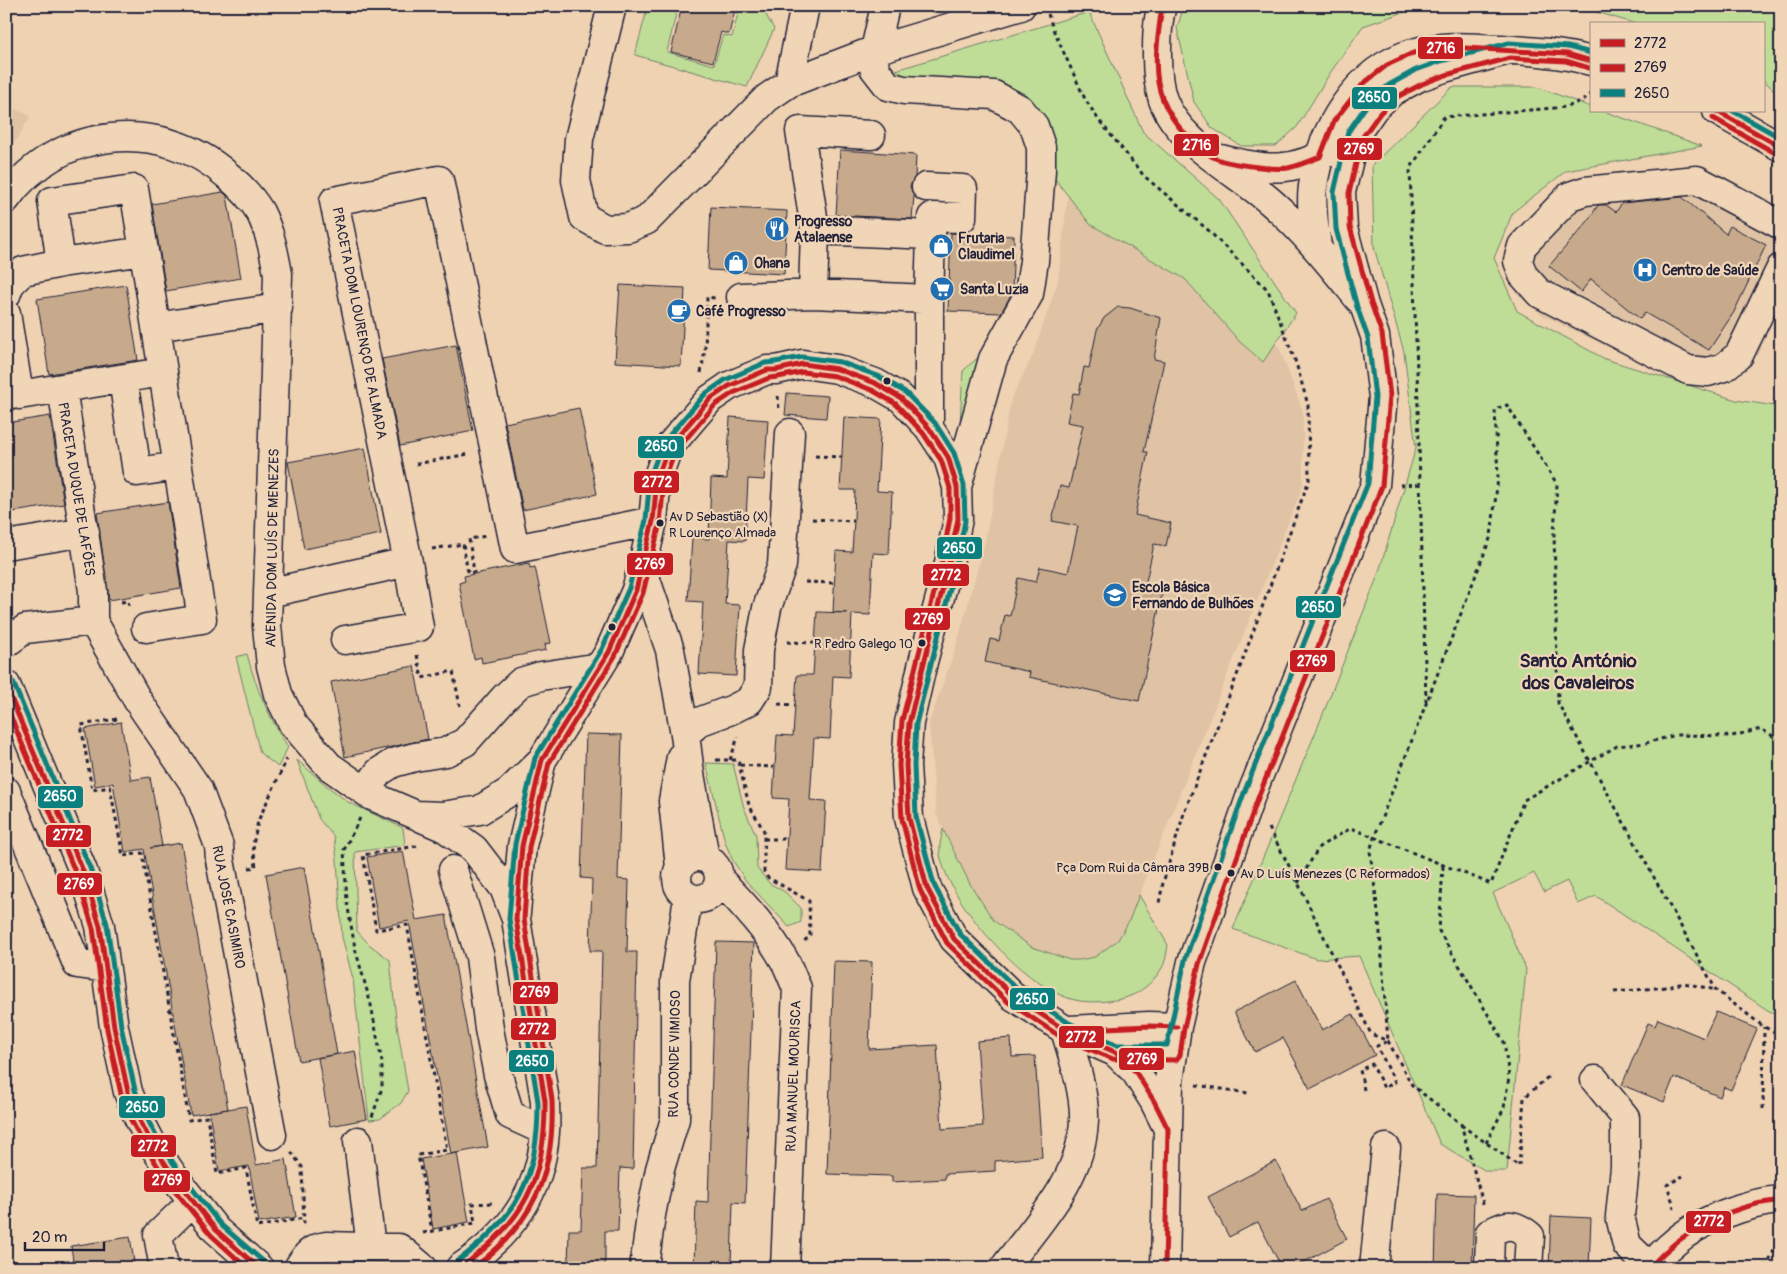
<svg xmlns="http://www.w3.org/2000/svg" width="1787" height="1274" viewBox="0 0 1787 1274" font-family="Pangolin,sans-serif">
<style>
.built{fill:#dfc3a4}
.green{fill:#bfdd96;stroke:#708068}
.building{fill:#c7aa8b;stroke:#22223b}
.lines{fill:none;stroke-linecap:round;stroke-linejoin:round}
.minor-casing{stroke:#22223b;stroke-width:31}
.path{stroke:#22223b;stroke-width:3;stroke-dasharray:4 4;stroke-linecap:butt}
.minor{stroke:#f0d5b7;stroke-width:28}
.bus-1-casing{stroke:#f0d5b7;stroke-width:9}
.bus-2-casing{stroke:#f0d5b7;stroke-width:9}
.bus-3-casing{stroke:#f0d5b7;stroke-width:9}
.bus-4-casing{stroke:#f0d5b7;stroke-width:9}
.bus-1{stroke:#c61d23;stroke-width:5}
.bus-2{stroke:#c61d23;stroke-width:5}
.bus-3{stroke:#0c807e;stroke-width:5}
.bus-4{stroke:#c61d23;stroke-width:5}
.bus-dot{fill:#22223b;stroke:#f0d5b7;stroke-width:2}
.labels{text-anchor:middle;stroke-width:4.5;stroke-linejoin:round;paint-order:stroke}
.bus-label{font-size:13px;fill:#22223b;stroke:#f0d5b7;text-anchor:start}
.poi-label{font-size:14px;font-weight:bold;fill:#22223b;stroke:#f0d5b7;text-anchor:start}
.street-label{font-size:14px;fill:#22223b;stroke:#f0d5b7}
.district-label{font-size:19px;font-weight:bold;fill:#22223b;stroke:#f0d5b7}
.line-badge{stroke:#f0d5b7;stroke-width:2}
.badge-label{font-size:14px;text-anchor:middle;font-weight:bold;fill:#fff}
</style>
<rect width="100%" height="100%" fill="#efd2b2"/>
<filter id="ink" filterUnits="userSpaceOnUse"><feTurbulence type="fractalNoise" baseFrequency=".02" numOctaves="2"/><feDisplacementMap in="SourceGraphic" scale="10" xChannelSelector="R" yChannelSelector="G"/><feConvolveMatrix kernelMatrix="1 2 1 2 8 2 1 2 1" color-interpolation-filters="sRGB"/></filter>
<g filter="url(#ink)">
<path class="built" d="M6,104L30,116L18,138L6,149Z
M1699,166L1765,204L1781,207V299L1760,344L1749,363L1730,379L1710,386L1687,385L1542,315L1523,299L1504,260L1510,243L1568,181Z
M1068,193L1241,297L1280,349L1303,412V486L1129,921L1118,940L1095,957L1080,960H1070L1032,947L994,921L970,884L936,813L929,723L956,647L985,542L1011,399L1033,355L1058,281Z"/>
<path class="green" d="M648,6H678L667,52L714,65L723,35L732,37L740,6H768L766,15L774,29L747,87L635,55Z
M1184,6H1429L1416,8L1363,26L1330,73L1297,127L1276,146H1241L1212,128L1194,102L1177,28Z
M1577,6H1781V96L1763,80V24H1636Z
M1089,12L1143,132L1219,199L1296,313L1263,362L1240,342L1185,279L1090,224L1055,179L1042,124L922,87L896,70Z
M1452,87H1537L1591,107V111H1603L1702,146L1566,171L1513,212L1494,258L1517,311L1605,359L1736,400L1781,407V1017L1769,1011L1596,896L1578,904L1567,881L1544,892L1534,873L1493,893L1526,969L1507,1171H1486L1440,1144L1359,956L1317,959L1233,929L1317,729L1378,575L1416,448L1404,352L1374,247L1372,165Z
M985,351L967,427L960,424L963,371Z
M247,654C256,689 269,717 288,747L278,767L260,753L236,657Z
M297,760L327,786L348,802L403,828L405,845L355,852L357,931L370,945L390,960L396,1019L408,1091L401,1103L380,1119L369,1120L353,979L342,937L337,860L334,837L319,819Z
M706,763L733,764L744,808L756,835L757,868L769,883L785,892L801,908V922L789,927L746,881L732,859L725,842Z
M943,829L970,884L994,921L1032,947L1070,960H1080L1095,957L1118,940L1129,921L1139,895L1168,945C1167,951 1166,958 1164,964C1156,981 1139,995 1121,999C1104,1002 1085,1004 1068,998C1021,982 953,907 941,859C938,849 941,839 943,829Z"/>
<path class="building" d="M682,6H736L729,34L721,32L713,62L671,52Z
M840,150L916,155L915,177L910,186L914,196L912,219L836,215Z
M223,192L227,196L241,278L166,291L152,204Z
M1682,197L1726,234L1730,226L1766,245L1734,312L1709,350L1645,313L1640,319L1591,279L1581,292L1549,266L1588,221L1598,205H1606L1616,212L1622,203Z
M711,207L787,211L784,274L708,270Z
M951,233L1014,236L1012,293L1001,313L948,311Z
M126,285L138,360L49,374L37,299Z
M620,285L685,288L681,366L615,362Z
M1118,307L1130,308L1161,318L1154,359L1164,361L1144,452H1148L1135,515L1171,523L1166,546L1154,544L1144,591L1162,595L1139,701L1029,677L1030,672L985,662L990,639L999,641L1005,615L1010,616L1018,578L1036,582L1040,567L1068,573L1078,526L1052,521L1060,486L1069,488L1083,425L1067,422L1073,393L1079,394L1084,367L1089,368L1097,330L1104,318Z
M456,345L473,431L400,446L382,359Z
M787,393L828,396L826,418L785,415Z
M579,408L597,494L523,510L505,423Z
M50,416L64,504L6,513V423Z
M730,417L768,420L764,480L748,479L745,541L729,540L725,604L740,605L736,676L699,674L703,602L688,601L692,538L709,539L711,478L727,479Z
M844,417L881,419L877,491L892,492L889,554L873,553L870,615L852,614L849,677L833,676L830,739L814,738L810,800L826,801L822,872L785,870L789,799L773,798L777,735L793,736L797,675H813L817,612L847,613L833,612L836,551L852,552L854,521L855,490H840Z
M365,448L381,534L304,549L288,462Z
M168,502L181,588L109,600L97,513Z
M529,563L530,568L535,567L551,643L545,644L546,650L482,663L481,657L474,659L459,583L465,581L464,576Z
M414,666L428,739L345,757L331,682Z
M121,722L131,780L150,777L162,846L150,848L181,843L228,1109L191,1115L144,849L125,852L113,783L95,786L85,729Z
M586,734L622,735L618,879L629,880L627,952H637L633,1169L620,1168L618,1231H605V1268H568L569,1230H581L583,1168H597L602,951H590L592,879L581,878Z
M403,851L416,920L446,915L488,1147L451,1154L409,921L379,927L367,857Z
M304,867L337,1054L299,1061L266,874Z
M716,942L754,943L745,1203L733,1202L731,1265L719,1264L718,1268H694L696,1201L708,1202Z
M834,961L872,962L869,1049L937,1045L942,1129L983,1126L977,1041L1011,1038L1012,1057L1035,1056L1042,1157L995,1161V1171L945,1174V1179L892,1182V1176L827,1174Z
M1296,980L1322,1030L1353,1014L1375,1055L1310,1089L1283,1038L1255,1052L1234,1012Z
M1716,1012L1757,1029L1731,1090L1724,1087L1720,1097L1674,1077L1664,1102L1622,1085L1648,1023L1655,1026L1658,1019L1704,1038Z
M355,1051L367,1119L330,1126L318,1058Z
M246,1106L256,1165L286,1159L296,1217L259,1223L249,1166L219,1171L209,1112Z
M457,1153L469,1222L433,1229L421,1159Z
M1276,1161L1302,1211L1326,1199L1347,1239L1293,1268H1282L1258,1222L1229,1237L1208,1197Z
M1437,1194L1474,1195L1472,1268H1435Z
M1551,1216L1591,1218L1589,1268H1549Z
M130,1237L135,1268H74L71,1246Z"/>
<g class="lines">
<defs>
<path id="minor" d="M612,6L579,139L576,180L584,217L605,229L628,228L647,220L767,98L789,83L875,50L1021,6
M885,6L875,50L874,68L888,86L904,90L994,95L1020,109L1034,126L1041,147V170L1034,261L1029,294L993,359L957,487
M1162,6C1157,21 1157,40 1157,55C1157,70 1158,86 1163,100C1179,144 1238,172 1272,203C1305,232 1331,265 1359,299
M789,83L805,6
M1717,111L1781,147
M1221,159C1265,170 1292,174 1333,149
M926,187L963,189L962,218L932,217L931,235
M134,189L144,251L61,263L52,201Z
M6,199C57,126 162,117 227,175C239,185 252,198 260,212C270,232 274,252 278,274L267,626L271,666L278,694L293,724L329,766L372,796L416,815L442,816L480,810L509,792L542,760L609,652L636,590L642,568L653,521L657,479L668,448L695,416L710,399L729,386L767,370H776L803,364L837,369L875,383L901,398L929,428L948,457L957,487L958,519L949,563L923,662L909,723L906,765L909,818L927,888L954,939L1013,996L1065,1030L1115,1052L1135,1071L1154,1101L1168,1129
M1781,225L1697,180L1585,191L1570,196L1522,246L1518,261L1523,275L1539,293L1688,370L1708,372L1724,367L1739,355L1781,268
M815,230L800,131L871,135
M1317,247C1315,228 1310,206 1313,186C1321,131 1356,70 1413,53C1442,44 1471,48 1500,49C1531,51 1561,53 1591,61
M144,251L156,327
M6,295L10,284L23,271L61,263
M741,297L813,294
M929,299L813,294L815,230L931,235L929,299V428
M6,313L19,395L62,388
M123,379L137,472L178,466
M6,545L85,532
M642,568L670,650L685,734L690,774L705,858
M268,593L408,562L334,201L439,180L515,549L653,521
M93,621V591L62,388L163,372L156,327L278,308
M146,628L202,619L163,372
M345,640L419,627L408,562
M6,643L25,629L93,621L138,701L198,789L219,846L220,860L272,1135
M6,685L83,871L100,926L114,1027L128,1092L138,1117L152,1144L174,1177L216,1230L259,1268
M685,734L701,721L731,710L749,701L758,687L759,650L767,608L782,565L790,433
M6,791L77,964L106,968
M365,791L379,772L393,763L415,757L446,752L465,742L505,697L521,682L541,676L600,667
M420,817L445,828L474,849L504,888L516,919L545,1101C545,1111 546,1121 545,1132C541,1193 510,1235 460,1268
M677 878a21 21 0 1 1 42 0a21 21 0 1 1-42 0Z
M680,867L673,801L681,757
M453,870L480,957L489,1029L498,1075L510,1115L545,1131
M720,880C744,905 769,932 786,963C790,971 793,980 797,988L785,1268
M516,913L522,846L542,760
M1069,1030L1149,1026L1177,1027
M1115,1052L1173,1053
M1595,1080L1625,1117V1167L1620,1216L1627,1245L1650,1267
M358,1141L371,1247
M164,1268L158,1235L193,1201
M298,1268C306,1255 311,1248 327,1246L399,1248L423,1268
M644,1268L651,1215L660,1169L675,1119V980L688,898
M1004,1268C1038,1223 1082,1179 1084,1120C1085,1092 1073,1057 1065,1030
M1165,1268L1169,1081L1177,1027L1192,962L1251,795L1375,485L1383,397L1375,336L1364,305L1343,228L1341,192L1355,135L1374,108L1393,91L1419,77L1444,68L1509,50
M1374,1268L1386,1148
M1489,1268L1490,1233C1508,1223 1514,1223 1530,1236L1528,1268
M1649,1268C1657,1259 1665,1250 1674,1243C1698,1221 1748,1202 1781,1200"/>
</defs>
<use href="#minor" class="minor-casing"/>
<path class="path" d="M1048,14L1053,29L1085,99L1098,119L1144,176L1208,230L1268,290L1296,363L1308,405L1309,480L1239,670L1184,813L1163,883L1159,903
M701,373L705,349L707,297L715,298
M778,396L779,410
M815,456L842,457
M416,464L469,454
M1400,485L1420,484
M812,519L854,521
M432,549L463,544L468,573L474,572L469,539L486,536
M805,582L834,583
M121,602L128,601L129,607
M787,642L815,643
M417,655L422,678L453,671L460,706
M1426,702L1417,371L1410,169L1444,117L1567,107L1585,99L1591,93
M778,704L795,705
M117,719L81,725L92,790L110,787L123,856L142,853L189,1120L207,1117L217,1174L246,1168L257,1227L304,1218
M716,760H738L749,805L764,831V872L767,877L809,901L810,936L803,942
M730,760L738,737
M740,765L774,767
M360,818L344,850L347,902L355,948L371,1005L382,1062V1088L371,1120
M1269,828L1298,883L1371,1034L1388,1041L1412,1085L1461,1124L1484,1207
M764,839H787
M417,846L363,855L376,930L407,925L447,1150L418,1155L432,1231
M1443,866L1439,931L1504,1042L1509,1077L1504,1108L1486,1143
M249,868L256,867L253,845L258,821L287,759
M1298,883L1319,847L1351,828L1491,884L1524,800L1591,761L1617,746L1646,743L1676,735L1732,736L1761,729L1778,739H1781
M1614,992L1667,987L1684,983L1716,990
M1196,1085L1248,1093
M1364,1090L1360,1070L1372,1064L1384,1088L1395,1082L1377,1046L1388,1041L1379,920L1370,851L1374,838L1491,536L1498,478L1495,409L1507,405L1557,484L1554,533L1558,703L1716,990L1764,1027L1781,1035
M1763,1109L1764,1027
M1461,1125L1519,1166
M291,1152L302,1167L304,1225
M1519,1166L1524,1098L1548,1077
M1674,1209L1672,1200L1667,1185L1683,1176
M423,1233L475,1223L472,1204L492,1203
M1766,1268L1781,1233"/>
<use href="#minor" class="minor"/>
<defs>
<path id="bus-1" d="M6,686L83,871L100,926L114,1027L128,1092L138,1117L152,1144L174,1177L216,1230L259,1268
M1064,1030L1149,1026L1177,1027
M460,1268C524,1222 546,1180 545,1101L516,919L522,846L542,760L609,652L636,590L653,521L657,479L668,448L710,399L729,386L767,370H776L803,364L837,369L875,383L901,398L929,428L948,457L957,487L958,519L949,563L909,723L906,765L909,818L927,888L954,939L1013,996L1065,1030L1115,1052L1135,1071L1154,1101L1168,1129L1165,1268
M1649,1268C1684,1229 1729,1206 1781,1200"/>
<path id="bus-2" d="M1713,118L1777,154
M6,705L76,874L93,928L107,1029L121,1094L131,1120L146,1148L168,1182L211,1235L247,1268
M473,1268C534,1224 555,1173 552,1100L524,919L529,847L549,763L615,656L643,593L660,523L664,481L675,452L715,405L733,393L769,378L778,377L803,372L835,376L872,390L896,404L923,433L941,460L950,488V518L942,561L902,721L899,765L902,819L920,890L947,943L1008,1002L1061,1037L1113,1059L1176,1060L1180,1055L1184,1028L1199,964L1258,798L1382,486L1390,396L1382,334L1371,303L1350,227L1349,193L1362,138L1380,113L1397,97L1422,84L1446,75L1510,58L1566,61L1589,68"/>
<path id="bus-3" d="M1733,111L1781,138
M13,682L90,868L107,924L121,1026L135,1090L145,1114L158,1140L180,1173L221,1225L264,1262
M456,1262C517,1218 539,1178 538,1102L509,919L515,844L535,758L602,649L629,588L646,520L650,477L662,444L705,394L725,380L765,363L775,362L802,357L840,362L878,376L905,392L935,423L954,453L964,485L965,521L956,565L916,724L914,765L916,817L934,885L960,934L1018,990L1069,1023L1117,1045H1167L1185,960L1244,793L1368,483L1375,397L1368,338L1357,307L1336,229L1334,192L1348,132L1368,103L1389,85L1416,70L1441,61L1509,43L1568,47L1591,53"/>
<path id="bus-4" d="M1162,6C1158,37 1151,71 1163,100C1172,123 1193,145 1213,157C1224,164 1274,170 1288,168C1298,166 1310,161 1320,157L1334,121L1363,84L1387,65L1413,53L1449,47L1567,54L1591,61
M1717,111L1781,147"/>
</defs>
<use href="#bus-1" class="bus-1-casing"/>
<use href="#bus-2" class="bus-2-casing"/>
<use href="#bus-3" class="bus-3-casing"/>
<use href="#bus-4" class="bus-4-casing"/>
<use href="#bus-1" class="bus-1"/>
<use href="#bus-2" class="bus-2"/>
<use href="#bus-3" class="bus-3"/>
<use href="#bus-4" class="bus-4"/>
</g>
</g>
<defs>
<symbol id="restaurant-disc" viewBox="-11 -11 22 22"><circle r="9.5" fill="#1f6fb2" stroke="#f0d5b7"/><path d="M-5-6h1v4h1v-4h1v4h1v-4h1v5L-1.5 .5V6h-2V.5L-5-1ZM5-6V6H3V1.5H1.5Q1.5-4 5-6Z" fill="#fff"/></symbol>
<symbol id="shop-disc" viewBox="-11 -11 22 22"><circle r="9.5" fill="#1f6fb2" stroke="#f0d5b7"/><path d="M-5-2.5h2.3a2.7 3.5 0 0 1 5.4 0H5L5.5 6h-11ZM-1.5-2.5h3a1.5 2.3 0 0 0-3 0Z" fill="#fff"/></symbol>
<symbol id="hospital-disc" viewBox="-11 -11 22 22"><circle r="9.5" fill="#1f6fb2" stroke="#f0d5b7"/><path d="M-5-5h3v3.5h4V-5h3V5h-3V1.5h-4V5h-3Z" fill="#fff"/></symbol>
<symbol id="supermarket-disc" viewBox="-11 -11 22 22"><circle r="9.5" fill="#1f6fb2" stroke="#f0d5b7"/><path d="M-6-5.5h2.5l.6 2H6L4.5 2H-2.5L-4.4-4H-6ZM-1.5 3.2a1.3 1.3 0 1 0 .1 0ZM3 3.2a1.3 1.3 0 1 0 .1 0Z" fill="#fff"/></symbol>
<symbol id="cafe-disc" viewBox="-11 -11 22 22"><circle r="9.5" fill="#1f6fb2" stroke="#f0d5b7"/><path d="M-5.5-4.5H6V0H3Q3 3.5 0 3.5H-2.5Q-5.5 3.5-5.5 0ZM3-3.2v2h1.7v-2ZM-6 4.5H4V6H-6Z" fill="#fff"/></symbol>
<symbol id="school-disc" viewBox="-11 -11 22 22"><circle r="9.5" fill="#1f6fb2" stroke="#f0d5b7"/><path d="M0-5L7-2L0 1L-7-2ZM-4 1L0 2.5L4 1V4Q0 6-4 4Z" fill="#fff"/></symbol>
</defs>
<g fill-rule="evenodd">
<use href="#restaurant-disc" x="763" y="215" width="28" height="28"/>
<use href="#shop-disc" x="927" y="232" width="28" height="28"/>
<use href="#shop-disc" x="722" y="249" width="28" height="28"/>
<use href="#hospital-disc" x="1631" y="256" width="28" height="28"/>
<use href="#supermarket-disc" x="928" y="275" width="28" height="28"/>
<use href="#cafe-disc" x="665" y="297" width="28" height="28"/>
<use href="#school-disc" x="1101" y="581" width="28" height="28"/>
</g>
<g class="bus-dot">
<circle cx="887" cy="381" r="4.5"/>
<circle cx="660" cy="523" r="4.5"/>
<circle cx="612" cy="627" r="4.5"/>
<circle cx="922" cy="643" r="4.5"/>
<circle cx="1218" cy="867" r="4.5"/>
<circle cx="1231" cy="873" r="4.5"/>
</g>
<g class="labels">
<g class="bus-label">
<text x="669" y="521">Av D Sebastião (X)<tspan x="669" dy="16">R Lourenço Almada</tspan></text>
<text x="913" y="648" text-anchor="end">R Pedro Galego 10</text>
<text x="1209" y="872" text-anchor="end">Pça Dom Rui da Câmara 39B</text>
<text x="1240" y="878">Av D Luís Menezes (C Reformados)</text>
</g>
<g class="poi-label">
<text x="794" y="226">Progresso<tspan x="794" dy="16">Atalaense</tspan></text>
<text x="958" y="243">Frutaria<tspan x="958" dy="16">Claudimel</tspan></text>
<text x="754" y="268">Ohana</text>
<text x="1662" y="275">Centro de Saúde</text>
<text x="960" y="294">Santa Luzia</text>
<text x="696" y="316">Café Progresso</text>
<text x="1132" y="592">Escola Básica<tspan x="1132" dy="16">Fernando de Bulhões</tspan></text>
</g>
<g class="street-label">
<text transform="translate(360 323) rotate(79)" y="5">PRACETA DOM LOURENÇO DE ALMADA</text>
<text transform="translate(77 489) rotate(81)" y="5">PRACETA DUQUE DE LAFÕES</text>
<text transform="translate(272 548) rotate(-89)" y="5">AVENIDA DOM LUÍS DE MENEZES</text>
<text transform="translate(229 907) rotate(79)" y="5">RUA JOSÉ CASIMIRO</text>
<text transform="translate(674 1054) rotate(-89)" y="5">RUA CONDE VIMIOSO</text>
<text transform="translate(793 1076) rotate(-88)" y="5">RUA MANUEL MOURISCA</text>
</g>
<g class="district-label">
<text x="1578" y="667">Santo António<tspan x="1578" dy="22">dos Cavaleiros</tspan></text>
</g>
</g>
<g class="line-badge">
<rect x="1417" y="36" width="47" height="24" rx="5" fill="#c61d23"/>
<rect x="1351" y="86" width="47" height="24" rx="5" fill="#0c807e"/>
<rect x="1173" y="133" width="47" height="24" rx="5" fill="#c61d23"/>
<rect x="1336" y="137" width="47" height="24" rx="5" fill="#c61d23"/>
<rect x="637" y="435" width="48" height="24" rx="5" fill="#0c807e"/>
<rect x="633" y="470" width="47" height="24" rx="5" fill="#c61d23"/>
<rect x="936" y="536" width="47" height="24" rx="5" fill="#0c807e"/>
<rect x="626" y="552" width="48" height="24" rx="5" fill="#c61d23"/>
<rect x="922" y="563" width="48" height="24" rx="5" fill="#c61d23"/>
<rect x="1295" y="595" width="47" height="24" rx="5" fill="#0c807e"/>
<rect x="904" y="607" width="47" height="24" rx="5" fill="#c61d23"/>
<rect x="1289" y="649" width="47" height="24" rx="5" fill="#c61d23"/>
<rect x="37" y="785" width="47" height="24" rx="5" fill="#0c807e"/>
<rect x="45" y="824" width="47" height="24" rx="5" fill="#c61d23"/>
<rect x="56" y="872" width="47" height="24" rx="5" fill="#c61d23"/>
<rect x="512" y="981" width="47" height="24" rx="5" fill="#c61d23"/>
<rect x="1009" y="987" width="47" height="24" rx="5" fill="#0c807e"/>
<rect x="510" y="1017" width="47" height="24" rx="5" fill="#c61d23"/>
<rect x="1058" y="1025" width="47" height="24" rx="5" fill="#c61d23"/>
<rect x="1118" y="1047" width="47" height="24" rx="5" fill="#c61d23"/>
<rect x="508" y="1049" width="47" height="24" rx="5" fill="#0c807e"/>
<rect x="118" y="1095" width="48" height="24" rx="5" fill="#0c807e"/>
<rect x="130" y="1134" width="47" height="24" rx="5" fill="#c61d23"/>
<rect x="143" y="1169" width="48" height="24" rx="5" fill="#c61d23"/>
<rect x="1685" y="1210" width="47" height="24" rx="5" fill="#c61d23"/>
</g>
<g class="badge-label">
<text x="1441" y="53">2716</text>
<text x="1374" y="102">2650</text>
<text x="1197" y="150">2716</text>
<text x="1359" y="154">2769</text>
<text x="661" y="451">2650</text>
<text x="657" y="487">2772</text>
<text x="959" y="553">2650</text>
<text x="650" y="569">2769</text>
<text x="946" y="580">2772</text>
<text x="1318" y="612">2650</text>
<text x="928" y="624">2769</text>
<text x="1312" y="666">2769</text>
<text x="60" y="801">2650</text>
<text x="68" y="840">2772</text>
<text x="79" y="889">2769</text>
<text x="535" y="997">2769</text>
<text x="1032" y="1004">2650</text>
<text x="534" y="1034">2772</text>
<text x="1081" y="1042">2772</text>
<text x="1142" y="1064">2769</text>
<text x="532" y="1066">2650</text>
<text x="142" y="1112">2650</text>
<text x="153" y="1151">2772</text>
<text x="167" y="1185">2769</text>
<text x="1709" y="1226">2772</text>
</g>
<rect width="1787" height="1274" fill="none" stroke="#f0d5b7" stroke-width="25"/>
<rect x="12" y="12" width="1762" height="1249" fill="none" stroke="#22223b" stroke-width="2" filter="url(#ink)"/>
<rect x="1590" y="22" width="175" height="90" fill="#f0d5b7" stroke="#9e8d85"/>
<rect x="1600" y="39" width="25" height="8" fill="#c61d23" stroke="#9e8d85"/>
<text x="1634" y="48" font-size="15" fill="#22223b">2772</text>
<rect x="1600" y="64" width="25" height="8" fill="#c61d23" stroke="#9e8d85"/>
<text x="1634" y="72" font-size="15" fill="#22223b">2769</text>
<rect x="1600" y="89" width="25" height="8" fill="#0c807e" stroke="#9e8d85"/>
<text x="1634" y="98" font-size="15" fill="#22223b">2650</text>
<path d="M25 1242v8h79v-8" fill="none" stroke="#22223b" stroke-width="2.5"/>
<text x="32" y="1242" font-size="15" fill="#22223b" stroke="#f0d5b7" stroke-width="4" paint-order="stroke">20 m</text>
</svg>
